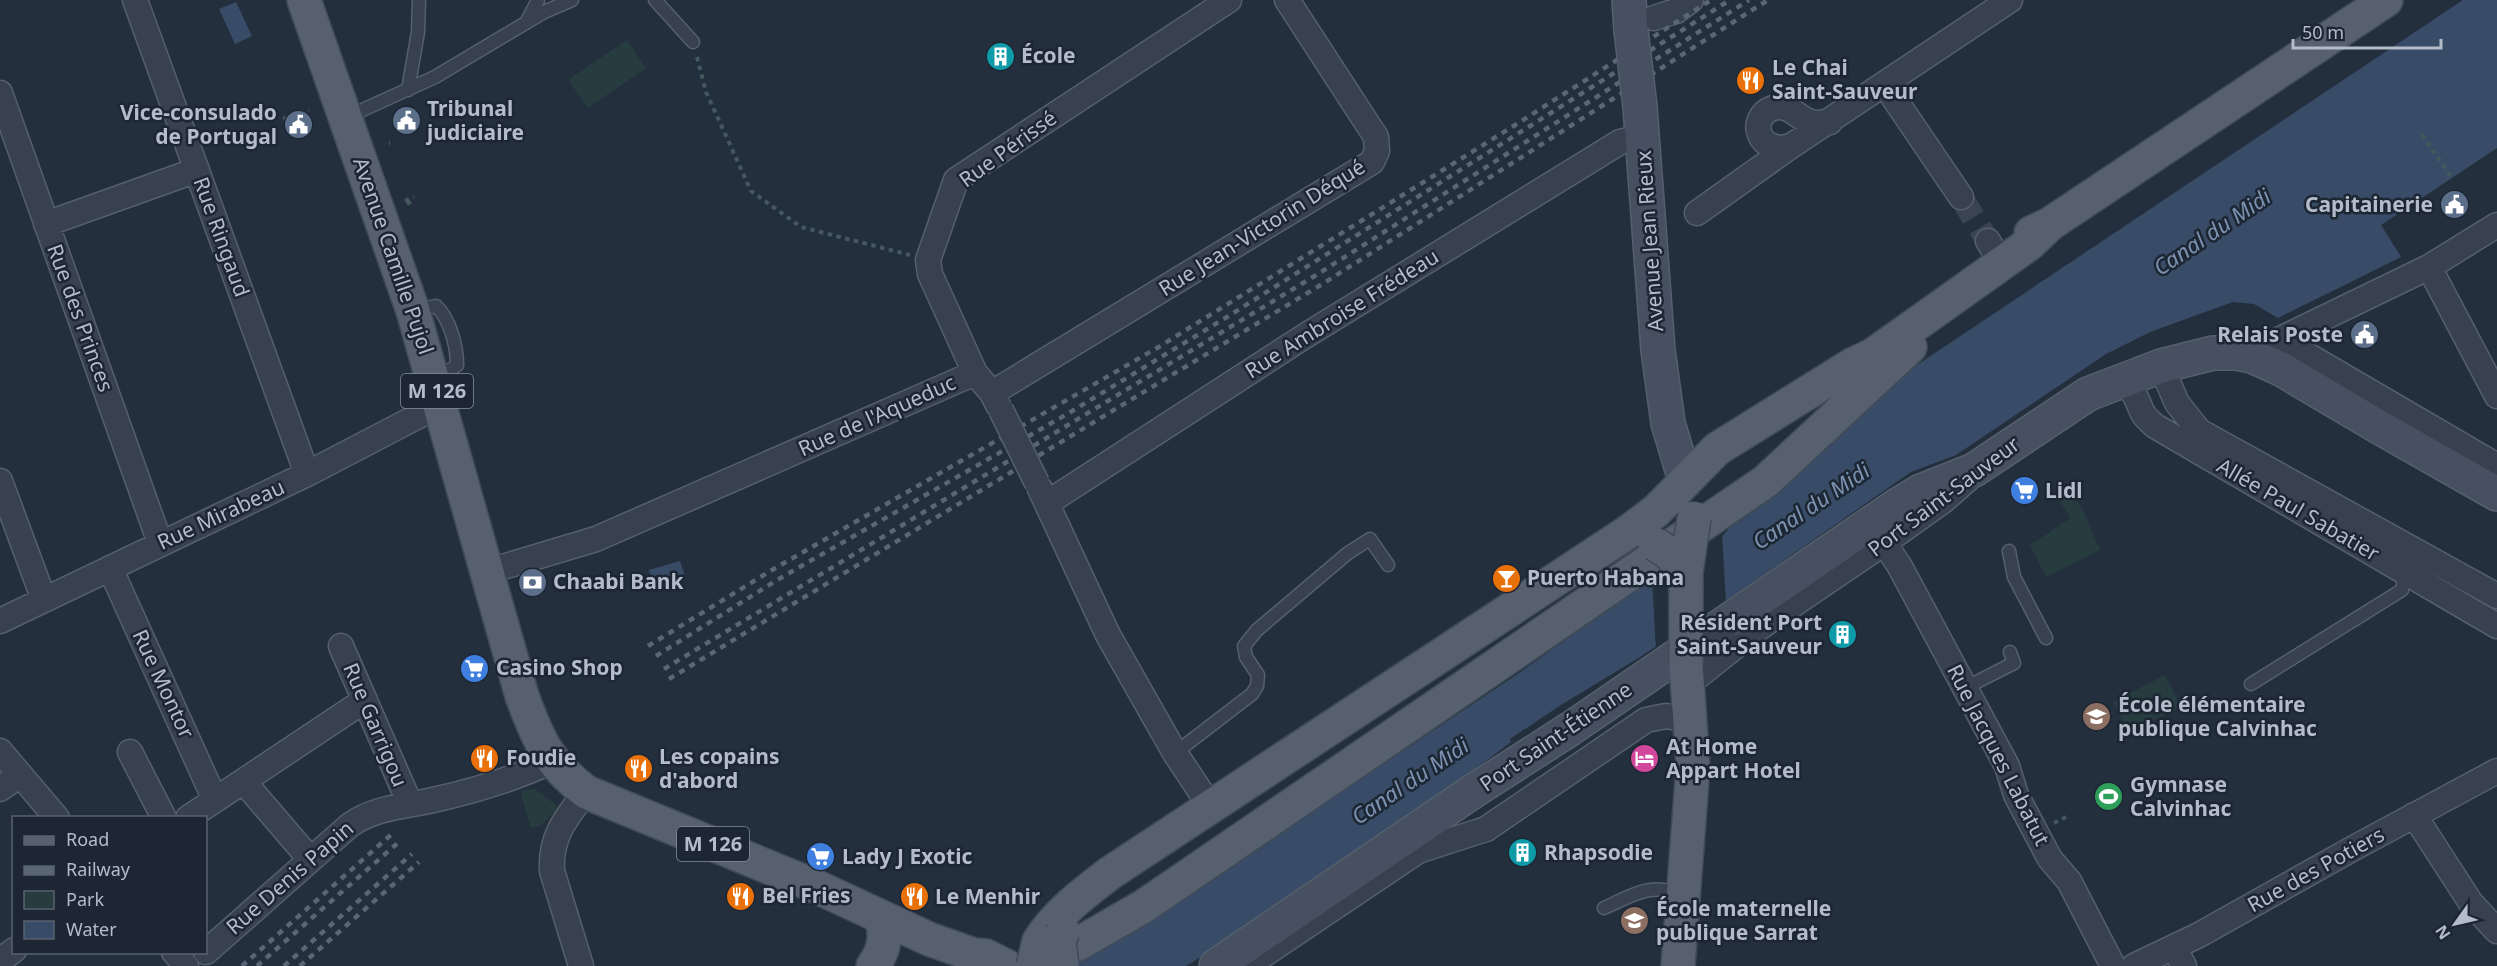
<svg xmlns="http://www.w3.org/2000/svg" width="2497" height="966" viewBox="0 0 2497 966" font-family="'Noto Sans',sans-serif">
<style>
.green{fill:#263c3f}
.water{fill:#394c67}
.pier{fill:#242f3e}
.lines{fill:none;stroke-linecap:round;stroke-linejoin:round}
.minor-tunnel{stroke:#3a4453;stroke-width:24;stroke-dasharray:24 12;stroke-linecap:butt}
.service-casing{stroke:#565f6c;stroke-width:15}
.minor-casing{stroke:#565f6c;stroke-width:27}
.secondary-casing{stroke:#565f6c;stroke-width:36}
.primary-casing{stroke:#414a57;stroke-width:36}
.path{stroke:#44595c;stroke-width:4;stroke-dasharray:4.5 4.5;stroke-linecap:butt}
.service{stroke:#38414e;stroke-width:12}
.minor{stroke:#38414e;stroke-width:24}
.secondary{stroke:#465061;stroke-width:33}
.primary{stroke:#56606e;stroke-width:33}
.rail{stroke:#5a6575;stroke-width:4.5;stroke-dasharray:6 6;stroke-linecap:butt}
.minor-bridge-casing{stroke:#565f6c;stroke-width:27;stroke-linecap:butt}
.secondary-bridge-casing{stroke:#565f6c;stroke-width:36;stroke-linecap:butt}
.primary-bridge-casing{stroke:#414a57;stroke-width:36;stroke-linecap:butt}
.minor-bridge{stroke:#38414e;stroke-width:24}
.secondary-bridge{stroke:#465061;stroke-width:33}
.primary-bridge{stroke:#56606e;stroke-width:33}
.labels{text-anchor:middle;stroke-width:5;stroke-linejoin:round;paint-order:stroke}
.shield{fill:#1d2633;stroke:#878f9c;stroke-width:1.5}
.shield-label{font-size:20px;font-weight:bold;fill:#b4bcc9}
.poi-label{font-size:21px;font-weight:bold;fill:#b4bcc9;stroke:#1d2633;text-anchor:start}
.street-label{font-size:21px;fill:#b4bcc9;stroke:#1d2633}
.water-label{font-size:22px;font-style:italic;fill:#7c92b1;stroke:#1d2633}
</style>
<rect width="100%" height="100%" fill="#242f3e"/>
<path class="green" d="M627,40L646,68L588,108L568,80Z
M2073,494L2084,512L2100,550L2046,577L2030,545L2071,518L2060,502Z
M2165,675L2181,706L2129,734L2113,702Z
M535,789L556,805L557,809L540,826L531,828L521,795L524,790Z"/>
<path class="water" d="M2463,0H2497V148L2381,225L2401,257L2278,318L2254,304L2233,302L2150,332L2106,354L1956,455L1911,472L1734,595L1640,657L1561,705L1510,739L1511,742L1439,796L1317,877L1241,932L1186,966H1067L1130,933L1519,673L1640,586L1649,584L1720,539L1731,526L1791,481L1896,379Z
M236,2L252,36L235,44L219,9Z
M680,561L685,576L653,585L649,570Z"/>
<path class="pier" d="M1722,532L1726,604L1656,650L1652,579Z"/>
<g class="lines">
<path class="minor-tunnel" d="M1961,197L1988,241"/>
<defs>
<path id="service" d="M655,0L693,42
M526,23L538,0
M408,90L418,32L419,0
M347,117L435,77L544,12L572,0
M415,310L436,306C450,319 457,346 457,365L450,370L434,376
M2009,551L2014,577L2046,638
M2251,684L2402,590L2405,572
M1965,688L2014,663L2010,652
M1175,753L1252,694L1257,686L1258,675L1246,657L1244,646L1257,630L1348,553L1370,539L1388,565
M1604,908C1631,896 1652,881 1681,895"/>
<path id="minor" d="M135,0L307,474
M1654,18L1676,11L1691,0
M1885,85L1961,197
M0,93L160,543
M1791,146C1759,156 1746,118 1773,108C1788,103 1798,118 1811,122C1817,124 1825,122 1830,122
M1697,213L1791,146L2010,0
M46,224L197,170
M1988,241L1996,254L2005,261
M2429,267L2497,396
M2286,338L2297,349L2497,466
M2252,356L2272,343L2429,267L2497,225
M2161,366L2177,403L2199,431L2497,596
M2115,384C2139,389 2134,398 2144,415C2147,419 2152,423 2155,426L2497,626
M992,393L1372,162L1377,151L1376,137L1287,0
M998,405L992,393L975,373L930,274L928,260L956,180L1229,0
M0,481L44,600
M1040,489L1108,635L1175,753L1210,806
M1047,503L1305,336L1620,142L1643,137
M1884,543L1899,565L2007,766L2016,795L2050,859L2069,881L2113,966
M110,568L215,800
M486,572L596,539L975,373
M0,621L307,474L424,413L442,407
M341,646L410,804
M1687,685L1756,630L1884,543L1943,501L1968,479
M0,751L57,818
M130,752L164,818
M244,782L310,859
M0,789L20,775
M2414,815L2471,903L2497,931
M188,818L365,700
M2174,947L2184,966
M174,952L186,966
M206,952L350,825C376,807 402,807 433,800C474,791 514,779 552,761
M0,961L14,950
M581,966L552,871C550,836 566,818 586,792
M1247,966L1418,851L1486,829L1646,720L1666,716L1690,720
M2134,966L2199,935L2352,849L2497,771"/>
<path id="secondary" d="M1629,0L1631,30
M1640,107L1658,350L1668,423L1685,480
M1216,966L1475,790L1570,729L1896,506L1921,491L1974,470L2088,394L2161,366L2213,353H2237L2252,356L2281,369L2379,427L2497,494"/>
<path id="primary" d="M304,0L413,311L522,696C538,740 548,763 586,792L817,887L929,939L974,955L986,956L1006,966
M2031,233L2050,224L2386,0
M1686,573V613
M1039,941C1057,913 1084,893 1110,873L1628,532L1656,511L1717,449L1852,365L1873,355L2029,244L2050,224
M1035,962L1078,944L1144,906L1766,481L1910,347
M873,966C885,950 886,937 882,918
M1678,966L1693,767L1686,664"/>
</defs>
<use href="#service" class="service-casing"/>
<use href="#minor" class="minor-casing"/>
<use href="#secondary" class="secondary-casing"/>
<use href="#primary" class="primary-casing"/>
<path class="path" d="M697,57L706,92L751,191L801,227L910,255
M294,115L297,124
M283,119L309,110
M2422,135L2452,178
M389,143H390
M405,201L414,197
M407,204L413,200
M2054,823L2070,815"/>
<use href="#service" class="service"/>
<use href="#minor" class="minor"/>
<use href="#secondary" class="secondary"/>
<use href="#primary" class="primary"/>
<path class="rail" d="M648,646L772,570L1157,348L1512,127L1711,0
M656,656L777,580L1069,413L1227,317L1730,0
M664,669L1318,274L1749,0
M669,679L1324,283L1768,0
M242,966L393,833
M257,966L400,841
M284,966L412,854
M300,966L419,862"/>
<defs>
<path id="minor-bridge" d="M1001,410L1037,483
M1686,613L1696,625L1723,636"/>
<path id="secondary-bridge" d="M1631,30L1640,107"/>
<path id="primary-bridge" d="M1655,544L1669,553L1686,573
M1686,573L1694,518
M1686,664V613
M1033,966L1039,941
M1062,966L1059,941L1063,931"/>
</defs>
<use href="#minor-bridge" class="minor-bridge-casing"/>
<use href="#secondary-bridge" class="secondary-bridge-casing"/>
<use href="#primary-bridge" class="primary-bridge-casing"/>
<use href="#minor-bridge" class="minor-bridge"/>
<use href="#secondary-bridge" class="secondary-bridge"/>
<use href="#primary-bridge" class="primary-bridge"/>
</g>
<defs>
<symbol id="building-disc" viewBox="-11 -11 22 22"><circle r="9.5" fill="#0f9aa8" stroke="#1d2633"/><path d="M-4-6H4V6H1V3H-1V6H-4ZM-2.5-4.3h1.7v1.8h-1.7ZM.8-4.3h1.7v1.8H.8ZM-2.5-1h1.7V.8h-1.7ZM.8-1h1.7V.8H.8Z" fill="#fff"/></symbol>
<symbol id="restaurant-disc" viewBox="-11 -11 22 22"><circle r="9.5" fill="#e8710a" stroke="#1d2633"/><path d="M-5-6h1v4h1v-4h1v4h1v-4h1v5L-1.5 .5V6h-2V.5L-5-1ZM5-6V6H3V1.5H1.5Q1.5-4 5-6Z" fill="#fff"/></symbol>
<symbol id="civic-disc" viewBox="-11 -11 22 22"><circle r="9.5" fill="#5c6f8a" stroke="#1d2633"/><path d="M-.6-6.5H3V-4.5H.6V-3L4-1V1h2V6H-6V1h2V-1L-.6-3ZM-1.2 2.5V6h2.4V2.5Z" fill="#fff"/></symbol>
<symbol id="supermarket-disc" viewBox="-11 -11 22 22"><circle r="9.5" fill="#3f7fe0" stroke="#1d2633"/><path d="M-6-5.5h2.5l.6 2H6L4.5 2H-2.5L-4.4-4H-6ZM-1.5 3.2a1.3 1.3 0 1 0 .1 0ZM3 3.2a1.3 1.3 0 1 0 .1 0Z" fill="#fff"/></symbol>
<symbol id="bar-disc" viewBox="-11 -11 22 22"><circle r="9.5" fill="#e8710a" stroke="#1d2633"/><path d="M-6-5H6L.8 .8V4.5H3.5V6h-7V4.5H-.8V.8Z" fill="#fff"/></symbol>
<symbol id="bank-disc" viewBox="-11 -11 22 22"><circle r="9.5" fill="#5c6f8a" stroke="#1d2633"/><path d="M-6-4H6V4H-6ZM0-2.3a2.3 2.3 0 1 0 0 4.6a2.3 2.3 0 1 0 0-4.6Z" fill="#fff"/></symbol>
<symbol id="school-disc" viewBox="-11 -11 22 22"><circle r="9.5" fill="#8d6e63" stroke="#1d2633"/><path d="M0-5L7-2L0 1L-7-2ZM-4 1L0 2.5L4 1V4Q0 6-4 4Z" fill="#fff"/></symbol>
<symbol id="hotel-disc" viewBox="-11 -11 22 22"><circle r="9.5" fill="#d1479c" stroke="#1d2633"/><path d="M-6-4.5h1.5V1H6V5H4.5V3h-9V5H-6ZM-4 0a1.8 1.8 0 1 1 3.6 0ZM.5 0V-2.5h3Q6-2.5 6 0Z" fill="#fff"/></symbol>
<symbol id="stadium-disc" viewBox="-11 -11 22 22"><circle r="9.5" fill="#2e9e5b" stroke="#1d2633"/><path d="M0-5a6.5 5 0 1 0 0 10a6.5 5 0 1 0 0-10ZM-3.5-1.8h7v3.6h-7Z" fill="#fff"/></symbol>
</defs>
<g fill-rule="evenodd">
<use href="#building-disc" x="984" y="40" width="33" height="33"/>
<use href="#restaurant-disc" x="1734" y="64" width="33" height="33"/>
<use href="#civic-disc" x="390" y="104" width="33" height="33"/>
<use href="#civic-disc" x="282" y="108" width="33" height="33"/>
<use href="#civic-disc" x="2438" y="188" width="33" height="33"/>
<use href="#civic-disc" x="2348" y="318" width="33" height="33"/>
<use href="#supermarket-disc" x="2008" y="474" width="33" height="33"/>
<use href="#bar-disc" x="1490" y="562" width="33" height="33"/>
<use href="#bank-disc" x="516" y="566" width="33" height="33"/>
<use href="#building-disc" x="1826" y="618" width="33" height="33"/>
<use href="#supermarket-disc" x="458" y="652" width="33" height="33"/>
<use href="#school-disc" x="2080" y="700" width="33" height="33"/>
<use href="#restaurant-disc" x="468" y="742" width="33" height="33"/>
<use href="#hotel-disc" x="1628" y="742" width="33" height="33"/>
<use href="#restaurant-disc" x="622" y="752" width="33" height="33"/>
<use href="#stadium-disc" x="2092" y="780" width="33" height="33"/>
<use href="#building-disc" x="1506" y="836" width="33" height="33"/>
<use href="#supermarket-disc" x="804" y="840" width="33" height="33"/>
<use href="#restaurant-disc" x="724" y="880" width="33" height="33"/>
<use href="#restaurant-disc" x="898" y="880" width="33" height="33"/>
<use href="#school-disc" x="1618" y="904" width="33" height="33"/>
</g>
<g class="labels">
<g class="shield">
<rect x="401" y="374" width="72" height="34" rx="4.5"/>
<rect x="677" y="827" width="72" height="34" rx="4.5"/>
</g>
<g class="shield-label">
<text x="437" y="398">M 126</text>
<text x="713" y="851">M 126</text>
</g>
<g class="poi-label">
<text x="1021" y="63">École</text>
<text x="1772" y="75">Le Chai<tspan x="1772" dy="24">Saint-Sauveur</tspan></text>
<text x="427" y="116">Tribunal<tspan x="427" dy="24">judiciaire</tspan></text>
<text x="277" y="120" text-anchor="end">Vice-consulado<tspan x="277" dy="24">de Portugal</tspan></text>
<text x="2433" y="212" text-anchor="end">Capitainerie</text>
<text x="2343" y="342" text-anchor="end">Relais Poste</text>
<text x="2045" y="498">Lidl</text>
<text x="1527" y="585">Puerto Habana</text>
<text x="553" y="589">Chaabi Bank</text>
<text x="1822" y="630" text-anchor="end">Résident Port<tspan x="1822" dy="24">Saint-Sauveur</tspan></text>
<text x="496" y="675">Casino Shop</text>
<text x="2118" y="712">École élémentaire<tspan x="2118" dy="24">publique Calvinhac</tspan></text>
<text x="1666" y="754">At Home<tspan x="1666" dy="24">Appart Hotel</tspan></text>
<text x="659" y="764">Les copains<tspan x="659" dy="24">d'abord</tspan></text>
<text x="506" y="765">Foudie</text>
<text x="2130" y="792">Gymnase<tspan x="2130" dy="24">Calvinhac</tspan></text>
<text x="1544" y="860">Rhapsodie</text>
<text x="842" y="864">Lady J Exotic</text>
<text x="762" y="903">Bel Fries</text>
<text x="935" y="904">Le Menhir</text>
<text x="1656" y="916">École maternelle<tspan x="1656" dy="24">publique Sarrat</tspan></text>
</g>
<g class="street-label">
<text transform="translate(1008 149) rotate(-36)" y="7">Rue Périssé</text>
<text transform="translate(1262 228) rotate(-32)" y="7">Rue Jean-Victorin Déqué</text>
<text transform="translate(221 237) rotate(70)" y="7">Rue Ringaud</text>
<text transform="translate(1650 241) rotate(-94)" y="7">Avenue Jean Rieux</text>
<text transform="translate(393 256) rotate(71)" y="7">Avenue Camille Pujol</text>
<text transform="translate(1342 314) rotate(-32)" y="7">Rue Ambroise Frédeau</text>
<text transform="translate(80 318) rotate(70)" y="7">Rue des Princes</text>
<text transform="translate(877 416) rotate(-24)" y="7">Rue de l'Aqueduc</text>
<text transform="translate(1944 497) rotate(-37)" y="7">Port Saint-Sauveur</text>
<text transform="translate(2298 510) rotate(30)" y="7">Allée Paul Sabatier</text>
<text transform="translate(221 515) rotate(-25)" y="7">Rue Mirabeau</text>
<text transform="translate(163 684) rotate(65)" y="7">Rue Montor</text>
<text transform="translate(375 725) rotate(67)" y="7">Rue Garrigou</text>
<text transform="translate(1556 737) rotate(-34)" y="7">Port Saint-Étienne</text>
<text transform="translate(1998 755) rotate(63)" y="7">Rue Jacques Labatut</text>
<text transform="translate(2316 870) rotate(-29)" y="7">Rue des Potiers</text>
<text transform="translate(290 878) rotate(-41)" y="7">Rue Denis Papin</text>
</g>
<g class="water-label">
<text transform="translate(2212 232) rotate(-34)" y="8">Canal du Midi</text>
<text transform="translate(1811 506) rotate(-34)" y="8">Canal du Midi</text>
<text transform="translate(1410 781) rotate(-34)" y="8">Canal du Midi</text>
</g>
</g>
<rect x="12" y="816" width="195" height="138" fill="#1d2633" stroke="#59626f" stroke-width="1.5"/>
<rect x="24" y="836" width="30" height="9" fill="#56606e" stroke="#59626f" stroke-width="1.5"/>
<text x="66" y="846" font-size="18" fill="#b4bcc9">Road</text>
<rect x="24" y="866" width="30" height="9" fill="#5a6575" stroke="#59626f" stroke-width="1.5"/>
<text x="66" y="876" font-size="18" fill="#b4bcc9">Railway</text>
<rect x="24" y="891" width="30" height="18" fill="#263c3f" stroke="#59626f" stroke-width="1.5"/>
<text x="66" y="906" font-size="18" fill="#b4bcc9">Park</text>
<rect x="24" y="921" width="30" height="18" fill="#394c67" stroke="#59626f" stroke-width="1.5"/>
<text x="66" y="936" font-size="18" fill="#b4bcc9">Water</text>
<g transform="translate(2455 924) rotate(236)" stroke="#1d2633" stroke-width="4.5" paint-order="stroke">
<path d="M0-4.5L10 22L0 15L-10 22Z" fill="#b4bcc9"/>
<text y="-9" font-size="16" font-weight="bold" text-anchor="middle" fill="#b4bcc9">N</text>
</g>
<path d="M2293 39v9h148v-9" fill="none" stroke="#b4bcc9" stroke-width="3"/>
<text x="2302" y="39" font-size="18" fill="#b4bcc9" stroke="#1d2633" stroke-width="4.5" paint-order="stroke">50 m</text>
</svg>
